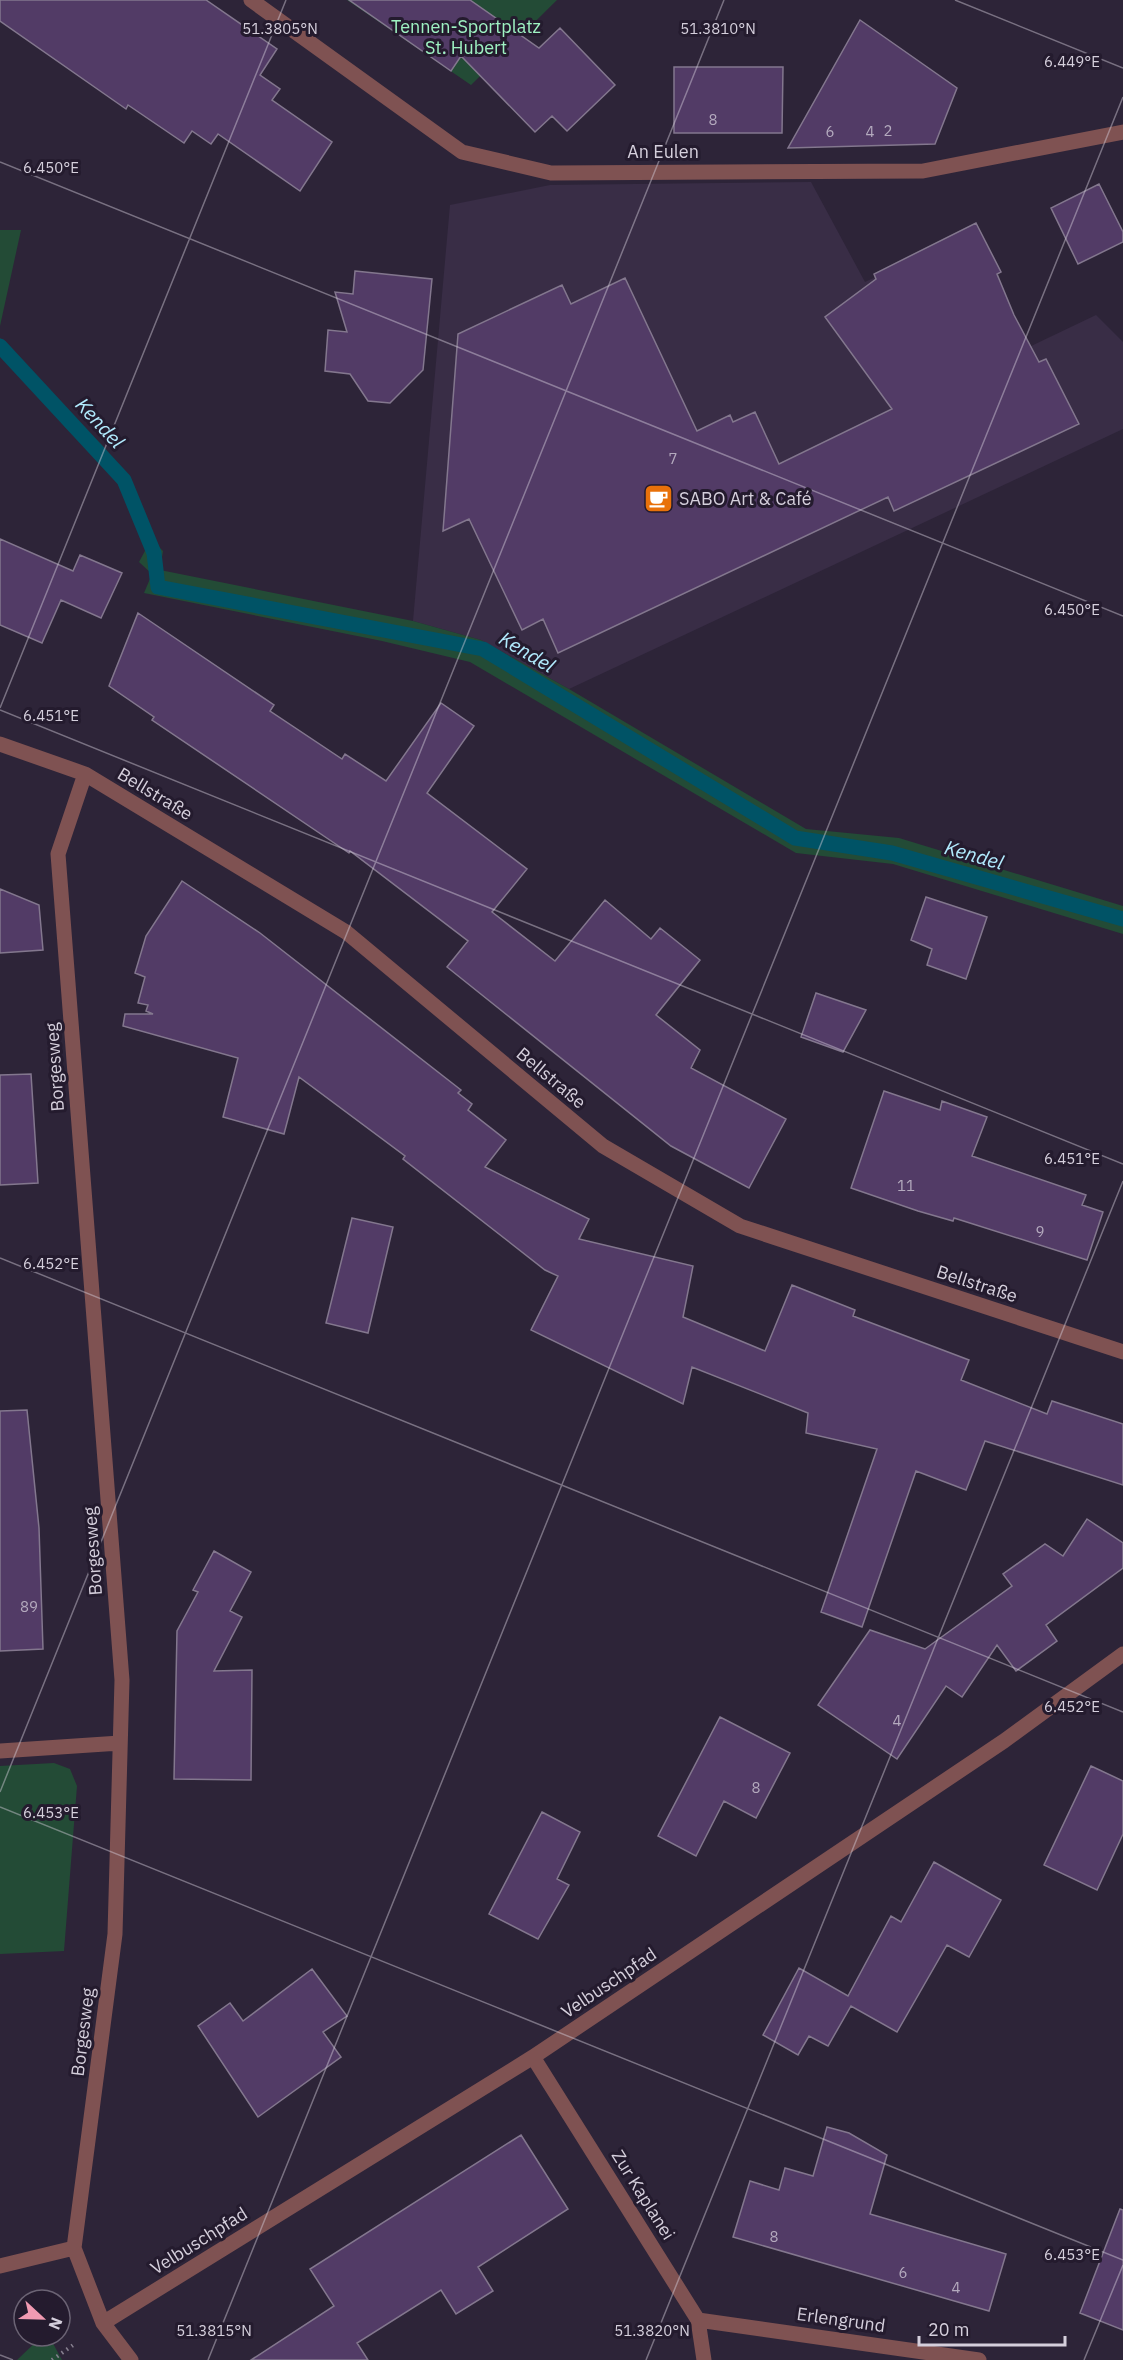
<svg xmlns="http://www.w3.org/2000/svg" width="1123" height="2360" viewBox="0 0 1123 2360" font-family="'IBM Plex Sans',sans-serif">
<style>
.built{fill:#392d46}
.green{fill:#234b36}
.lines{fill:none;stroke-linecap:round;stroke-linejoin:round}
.stream{stroke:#005366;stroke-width:15}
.building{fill:#523b66;stroke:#83778e;stroke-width:1.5}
.path{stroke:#867f8f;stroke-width:4;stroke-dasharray:1.5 4.5;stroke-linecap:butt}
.minor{stroke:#7f5252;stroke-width:15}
.ticks{fill:none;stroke:#d5cfdc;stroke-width:1.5;stroke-opacity:0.45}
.labels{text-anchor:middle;stroke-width:6;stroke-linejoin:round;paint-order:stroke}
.number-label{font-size:15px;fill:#b4aabe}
.park-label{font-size:18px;fill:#9ff3c3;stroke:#241b2e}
.street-label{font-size:18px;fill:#d5cfdc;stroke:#241b2e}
.poi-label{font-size:18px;fill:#d5cfdc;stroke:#241b2e;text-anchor:start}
.water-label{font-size:20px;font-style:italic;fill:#b1eafd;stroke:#241b2e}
.ticks-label{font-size:15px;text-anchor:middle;fill:#d5cfdc;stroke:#241b2e;stroke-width:6;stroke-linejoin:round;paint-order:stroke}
</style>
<rect width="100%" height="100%" fill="#2d2438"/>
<path class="built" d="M811,182L865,282L884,273L973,374L1096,315L1123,342V429L569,689L481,640L413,621L450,205L550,185Z"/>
<path class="green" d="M347,0H557L471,85Z
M0,230H21L0,326Z
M0,338L41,389L101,444L131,480L154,542L163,551L160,570L413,621L481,640L569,689L806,829L899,838L1123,906V934L893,864L796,853L470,662L382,641L144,593L152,574L139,562L146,549L126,496L106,466L66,428L0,351Z
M54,1763L70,1769L77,1786L64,1951L0,1954V1766Z
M42,2336H49L62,2360H17Z"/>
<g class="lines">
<path class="stream" d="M0,346L124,480L154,553L158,587L483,649L795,838L892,853L1123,919"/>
</g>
<path class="building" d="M0,0H206L277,49L260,75L280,89L272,100L332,142L300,191L218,134L211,144L192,131L184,143L128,105L126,109L0,21Z
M349,0H470L539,48L560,28L615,85L567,131L552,116L535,132L461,56L451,71Z
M860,20L957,88L935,144L788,148Z
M674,67H783L782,133H674Z
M1099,184L1123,232V242L1078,264L1051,208Z
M976,223L1001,272L997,274L1014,315L1039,362L1046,359L1079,424L894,511L888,497L558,653L543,619L522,630L469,519L443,531L458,334L562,285L571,304L625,278L697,431L730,415L733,422L755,412L779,464L892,409L825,317L876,279L874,274Z
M355,271L432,279L423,370L390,403L368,401L350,374L325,371L328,330L347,332L335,292L353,294Z
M0,539L73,571L80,555L122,573L101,618L61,600L42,643L0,625Z
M138,613L274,705L270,711L342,759L345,754L386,781L441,703L474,726L427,793L527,869L492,912L555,961L605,900L651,939L660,928L700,960L656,1015L700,1050L691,1068L786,1119L749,1188L671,1146L447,967L468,941L350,851L349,853L152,720L154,717L109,686Z
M182,881L260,933L461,1090L458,1093L472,1104L468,1110L506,1140L485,1167L589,1219L579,1239L693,1266L683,1317L765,1351L792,1285L855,1310L853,1316L969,1360L961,1380L1047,1414L1052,1401L1123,1424V1485L985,1441L966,1490L916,1471L862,1627L821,1612L877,1449L806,1433L808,1413L692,1367L683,1404L531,1330L558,1276L545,1270L403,1159L405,1156L299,1077L284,1134L223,1117L238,1058L123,1026L125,1014H153L146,1011L148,1005L138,1003L145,977L135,973L146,936Z
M0,889L39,905L43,950L0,953Z
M926,897L987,917L966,979L927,965L932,949L911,940Z
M816,993L866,1010L843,1052L801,1037Z
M31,1074L38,1183L0,1185V1075Z
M884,1091L940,1110L942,1101L987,1117L972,1156L1086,1195L1082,1205L1103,1212L1087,1260L954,1218L953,1221L918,1211L851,1188Z
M352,1218L393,1227L368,1333L326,1323Z
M27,1410L39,1528L43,1649L0,1651V1411Z
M1087,1519L1123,1543V1568L1046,1625L1057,1641L1016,1671L997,1645L962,1697L946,1686L897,1759L818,1705L870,1630L925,1649L1012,1586L1003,1574L1045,1544L1063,1556Z
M214,1551L251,1572L230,1611L242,1617L214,1671L252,1670L251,1780L174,1779L177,1631L198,1592L193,1590Z
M720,1717L790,1753L756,1818L724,1801L696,1856L658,1836Z
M1091,1766L1123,1781V1834L1097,1890L1044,1865Z
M542,1812L580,1832L557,1879L569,1885L538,1939L489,1914Z
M934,1862L1001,1900L969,1957L947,1945L897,2032L851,2006L828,2046L809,2036L798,2055L763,2035L799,1968L848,1996L891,1916L901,1922Z
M312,1969L347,2016L323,2032L341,2057L258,2117L198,2026L230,2003L243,2021Z
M827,2127L849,2133L887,2155L870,2214L1006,2254L989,2311L733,2237L750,2181L779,2190L785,2168L813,2176Z
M521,2135L568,2209L478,2267L493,2291L456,2314L441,2290L357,2343L368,2360H251L334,2306L310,2269Z
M1120,2209L1123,2210V2330L1080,2313Z"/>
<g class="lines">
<path class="path" d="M52,2360L76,2343"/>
<path class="minor" d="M251,0L462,152L551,173L923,171L1123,132
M0,744L85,774L346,932L603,1146L740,1226L1123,1352
M85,774L58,854L122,1680L115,1934L74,2248L103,2323L131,2360
M0,1751L120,1743
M533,2057L698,2320L704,2360
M0,2266L74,2248
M698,2320L979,2360
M103,2323L533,2057L1004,1741L1123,1654"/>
</g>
<path class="ticks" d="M955,0L1123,68M0,162L1123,616M0,708L286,0M0,710L1123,1164M0,1258L1123,1712M0,1792L724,0M0,1807L1123,2260M0,2355L13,2360M208,2360L1123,97M646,2360L1123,1181M1084,2360L1123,2265"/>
<defs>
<symbol id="cafe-square" viewBox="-11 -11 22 22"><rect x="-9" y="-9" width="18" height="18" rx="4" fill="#e8710a" stroke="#241b2e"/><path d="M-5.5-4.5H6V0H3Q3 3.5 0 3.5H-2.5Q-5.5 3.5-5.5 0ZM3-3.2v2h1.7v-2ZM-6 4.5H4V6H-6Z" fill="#fff"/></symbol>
</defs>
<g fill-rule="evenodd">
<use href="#cafe-square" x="642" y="482" width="33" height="33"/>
</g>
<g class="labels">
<g class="number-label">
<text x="713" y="125">8</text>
<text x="888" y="136">2</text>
<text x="830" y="137">6</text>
<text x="870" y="137">4</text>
<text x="673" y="464">7</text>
<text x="906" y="1191">11</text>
<text x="1040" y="1237">9</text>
<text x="29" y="1612">89</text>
<text x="897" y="1726">4</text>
<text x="756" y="1793">8</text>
<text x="774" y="2242">8</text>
<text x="903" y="2278">6</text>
<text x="956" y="2293">4</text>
</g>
<g class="park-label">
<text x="466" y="33">Tennen-Sportplatz<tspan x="466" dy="21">St. Hubert</tspan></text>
</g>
<g class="street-label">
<text x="663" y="158">An Eulen</text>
<text transform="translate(155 794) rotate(31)" y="6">Bellstraße</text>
<text transform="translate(55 1067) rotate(-94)" y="6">Borgesweg</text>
<text transform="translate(551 1078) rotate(40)" y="6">Bellstraße</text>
<text transform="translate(977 1284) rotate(18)" y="6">Bellstraße</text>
<text transform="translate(93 1551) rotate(-94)" y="6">Borgesweg</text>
<text transform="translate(609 1983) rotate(-34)" y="6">Velbuschpfad</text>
<text transform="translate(83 2032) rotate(-83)" y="6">Borgesweg</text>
<text transform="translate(643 2195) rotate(58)" y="6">Zur Kaplanei</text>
<text transform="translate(199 2241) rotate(-32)" y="6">Velbuschpfad</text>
<text transform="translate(841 2320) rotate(8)" y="6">Erlengrund</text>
</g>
<g class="poi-label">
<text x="679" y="505">SABO Art &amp; Café</text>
</g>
<g class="water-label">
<text transform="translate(100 423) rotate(47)" y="7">Kendel</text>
<text transform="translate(527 652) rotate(31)" y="7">Kendel</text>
<text transform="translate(974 855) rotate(16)" y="7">Kendel</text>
</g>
</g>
<g class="ticks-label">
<text x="280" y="34">51.3805°N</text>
<text x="718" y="34">51.3810°N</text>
<text x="1072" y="67">6.449°E</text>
<text x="51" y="173">6.450°E</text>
<text x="1072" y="615">6.450°E</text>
<text x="51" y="721">6.451°E</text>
<text x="1072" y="1164">6.451°E</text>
<text x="51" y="1269">6.452°E</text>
<text x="1072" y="1712">6.452°E</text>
<text x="51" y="1818">6.453°E</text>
<text x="1072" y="2260">6.453°E</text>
<text x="214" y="2336">51.3815°N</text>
<text x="652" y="2336">51.3820°N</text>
</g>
<g transform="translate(42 2318) rotate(112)"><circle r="28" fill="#241b2e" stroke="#6b6374" stroke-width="1.5"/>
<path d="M0-4.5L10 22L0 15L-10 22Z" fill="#f19ab2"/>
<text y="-9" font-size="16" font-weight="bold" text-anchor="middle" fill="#d5cfdc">N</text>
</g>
<path d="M919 2336v9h146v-9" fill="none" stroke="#d5cfdc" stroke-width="3"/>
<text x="928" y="2336" font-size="18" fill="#d5cfdc" stroke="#241b2e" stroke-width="4.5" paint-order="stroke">20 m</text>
</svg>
